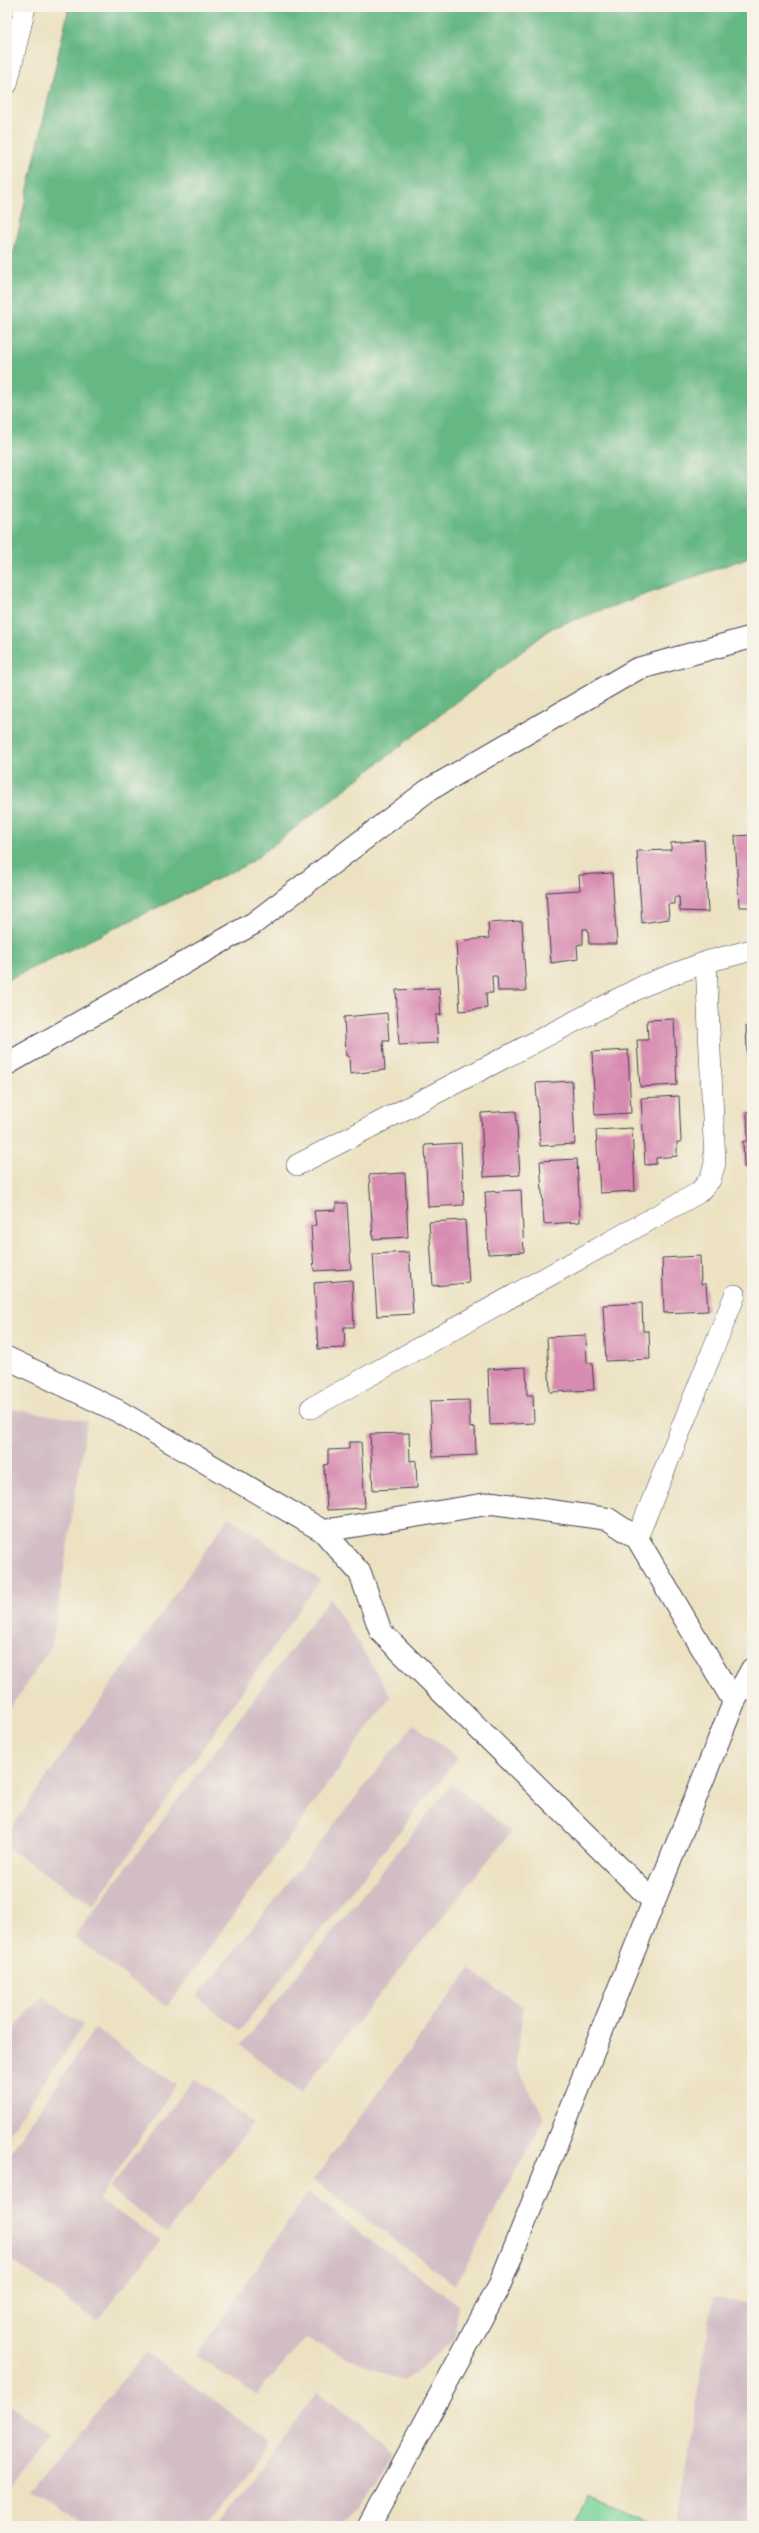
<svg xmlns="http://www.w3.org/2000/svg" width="759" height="2533" viewBox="0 0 759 2533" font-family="Cardo,serif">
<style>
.industrial{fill:#d2bdc5}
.green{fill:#7cd69c;stroke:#4f7c6c}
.forest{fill:#65b784;stroke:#446c60}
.building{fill:#d78bb1}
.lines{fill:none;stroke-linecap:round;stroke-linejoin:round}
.lane-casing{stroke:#403f4f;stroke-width:22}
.street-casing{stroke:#403f4f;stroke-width:24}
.lane{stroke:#fff;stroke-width:21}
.street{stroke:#fff;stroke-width:22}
</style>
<rect width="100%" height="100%" fill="#f7f3e8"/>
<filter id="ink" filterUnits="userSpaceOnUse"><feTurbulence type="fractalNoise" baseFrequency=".025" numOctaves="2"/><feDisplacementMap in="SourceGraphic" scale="8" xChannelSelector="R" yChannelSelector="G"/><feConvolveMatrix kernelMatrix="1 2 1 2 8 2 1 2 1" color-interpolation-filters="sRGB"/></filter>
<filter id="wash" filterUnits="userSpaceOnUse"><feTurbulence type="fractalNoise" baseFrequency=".012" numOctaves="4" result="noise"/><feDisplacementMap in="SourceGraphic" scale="16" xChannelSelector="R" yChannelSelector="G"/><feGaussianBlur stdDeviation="0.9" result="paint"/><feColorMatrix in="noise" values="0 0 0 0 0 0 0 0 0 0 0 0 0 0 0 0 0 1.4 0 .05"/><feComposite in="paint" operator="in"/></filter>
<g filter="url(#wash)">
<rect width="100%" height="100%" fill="#ece2c2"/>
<path class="industrial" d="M7,1408L87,1421L52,1645L7,1713Z
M229,1517L320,1580L93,1906L7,1847V1834Z
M330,1598L391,1696L167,2007L74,1937Z
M414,1724L458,1758L240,2031L197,1997Z
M452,1784L511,1832L300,2093L241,2045Z
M470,1969L523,2008L516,2065L544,2117L456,2285L313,2180Z
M42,1996L83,2025L7,2137V2037Z
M95,2028L176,2085L98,2200L161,2240L97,2321L7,2257V2158Z
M195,2078L253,2123L167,2233L109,2188Z
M308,2193L458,2305L456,2338L404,2382L305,2339L256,2395L196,2356Z
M713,2298L752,2304V2526H697L677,2523Z
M146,2353L271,2441L208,2526H91L30,2491Z
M318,2392L398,2452L342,2526H217Z
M7,2403L50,2433L7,2492Z"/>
<path class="green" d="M588,2495L658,2526H576Z"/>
<path class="forest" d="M69,7H752V556L552,628L250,863L7,980V259L14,251Z"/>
<g id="blocks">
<path class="building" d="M752,835V907H739L735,836Z
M704,840L708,912L680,911L679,897H674V904H668L669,919L642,923L637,851L671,850V843Z
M612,873L617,944H589L588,929H583V944L577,945L578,959L551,963L546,892L580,890L579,875Z
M522,921L526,991H498L497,976H492L493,993H486L487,1008L460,1011L456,941L489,938L488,923Z
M439,988L441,1015H436L438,1043L399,1045L396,990Z
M750,1011H752V1071H748L746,1026L750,1025Z
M387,1013L389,1041H383L385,1070L350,1074L349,1056H346L344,1017Z
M674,1019L677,1085L640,1087L637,1040H648L647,1020Z
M628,1050L631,1113L595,1115L592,1052Z
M572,1081L575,1144L540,1146L536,1083Z
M679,1096L681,1142H677V1156L656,1158V1164L645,1165L641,1098Z
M516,1111L520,1175L484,1177L481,1113Z
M747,1112H752V1167H744L743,1141H748Z
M632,1128L635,1191L600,1193L596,1130Z
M461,1143L464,1205L428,1207L425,1145Z
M577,1159L580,1222L544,1224L540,1161Z
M405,1173L408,1237L373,1239L369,1175Z
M521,1190L524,1252L488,1254L485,1192Z
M336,1203H347L351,1269L314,1271L311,1226L316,1225L314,1211L336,1210Z
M465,1220L469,1283L433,1286L429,1222Z
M409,1252L413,1314L377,1316L373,1254Z
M700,1256L701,1284H706L708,1311L664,1313L662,1258Z
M352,1280L354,1327H344L345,1348L318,1349L314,1283Z
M642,1303L643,1331H649L650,1359L606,1361L603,1305Z
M586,1335L587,1363H592L594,1390L550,1392L547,1337Z
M526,1367L527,1395H533L534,1423L490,1425L488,1369Z
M469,1400L470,1428L475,1427L476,1455L433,1457L430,1401Z
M409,1433L410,1461L416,1460L417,1488L373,1490L370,1434Z
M349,1442H361L365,1508L327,1510L324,1465L328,1464V1450L349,1449Z"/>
</g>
</g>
<g filter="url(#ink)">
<use href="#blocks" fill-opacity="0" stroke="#403f4f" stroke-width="1"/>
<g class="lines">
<defs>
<path id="lane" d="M7,84L25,7
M297,1165L645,985L706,962L752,950
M311,1408L698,1193L710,1180L715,1163L706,962
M637,1538L735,1295"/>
<path id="street" d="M7,1064L254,923L427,791L637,669L752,637
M7,1358L118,1411L323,1531L493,1503L608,1519L637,1538L734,1702
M323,1531L360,1573L381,1632L654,1902
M369,2526L500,2284L734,1702L752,1669"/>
</defs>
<use href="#lane" class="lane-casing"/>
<use href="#street" class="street-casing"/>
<use href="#lane" class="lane"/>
<use href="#street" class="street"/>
</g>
</g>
<rect width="759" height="2533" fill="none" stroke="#f7f3e8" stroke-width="24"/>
</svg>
